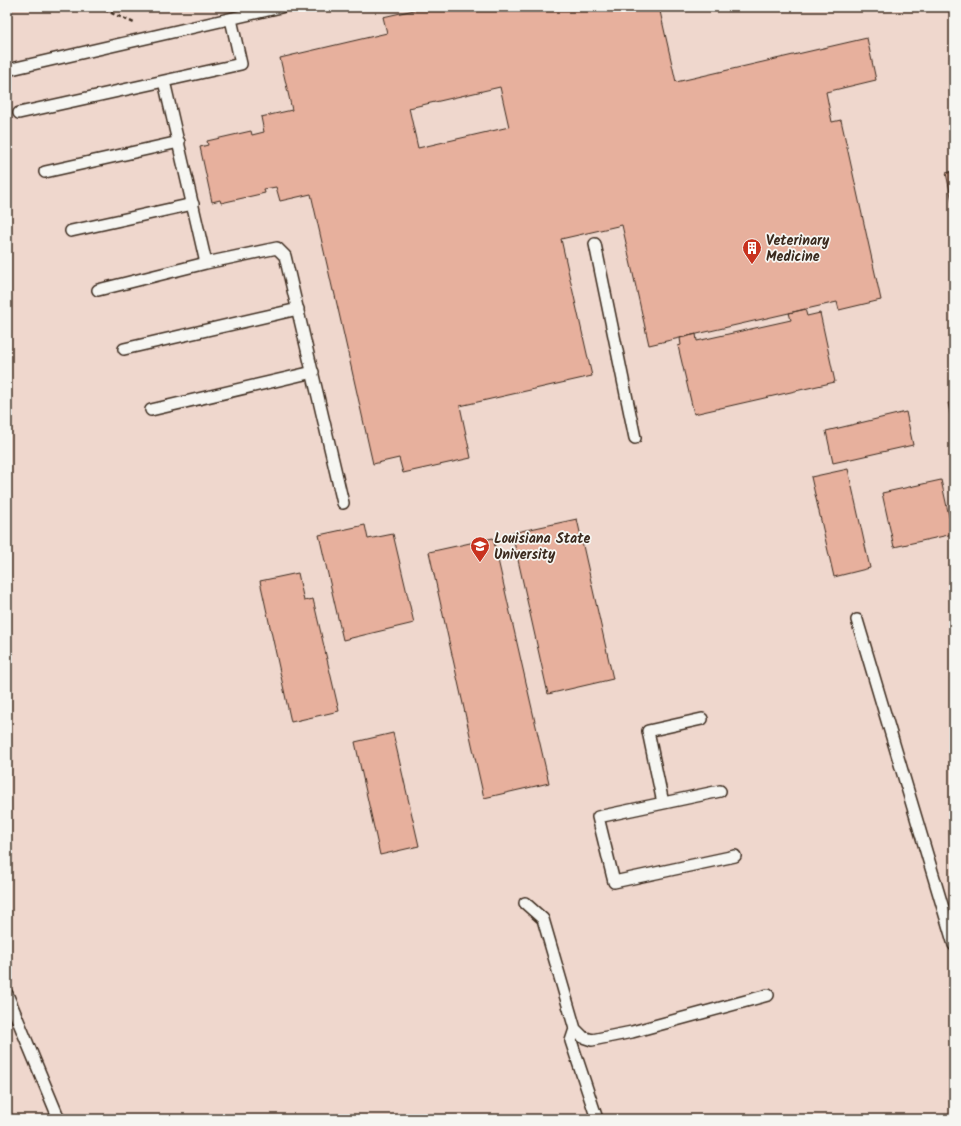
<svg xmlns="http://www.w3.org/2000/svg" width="961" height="1126" viewBox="0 0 961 1126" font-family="Kalam,sans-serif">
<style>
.built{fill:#efd7cd}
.building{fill:#e7b09d;stroke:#3b2a1e;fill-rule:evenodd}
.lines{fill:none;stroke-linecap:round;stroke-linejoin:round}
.lane-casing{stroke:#3b2a1e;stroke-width:14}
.path{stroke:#3b2a1e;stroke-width:2.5;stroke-dasharray:4 3;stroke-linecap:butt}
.lane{stroke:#f6f6f2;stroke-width:11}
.labels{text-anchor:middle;stroke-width:3.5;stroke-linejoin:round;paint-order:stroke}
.poi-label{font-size:14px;font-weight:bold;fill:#3b2a1e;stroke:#f6f6f2;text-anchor:start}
</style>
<rect width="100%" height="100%" fill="#f3e8e1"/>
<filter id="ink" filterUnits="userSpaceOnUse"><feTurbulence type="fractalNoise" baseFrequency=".025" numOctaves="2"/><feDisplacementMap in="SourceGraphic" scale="8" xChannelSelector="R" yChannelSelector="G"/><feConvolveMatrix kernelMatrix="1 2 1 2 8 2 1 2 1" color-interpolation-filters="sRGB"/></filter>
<g filter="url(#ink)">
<path class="built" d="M7,7H954V1119H7Z"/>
<path class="building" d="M427,7H492V9L502,7H602V10L618,7H659L676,82L867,38L876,80L826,92L832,122L841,120L881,300L839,310L837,302L649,345L622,225L561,239L592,376L460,406L471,458L403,473L399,458L373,464L334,291H333L311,194L280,201L276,187L264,189L265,193L221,203L220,200L212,202L200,147L208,145L207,141L251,131L252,135L264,132L261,117L292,110L280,58L387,33L383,17ZM500,87L509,127L418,148L409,108Z
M954,171V210L946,173Z
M805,309L807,316L820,313L835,382L694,414L678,346L681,345L680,338L696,334L697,341L791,320L789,313Z
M954,402V432L948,403Z
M906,412L913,445L833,463L826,431Z
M848,469L870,568L834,577L811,477Z
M941,480L953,534L894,547L882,493Z
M577,519L613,679L548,694L512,533Z
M365,525L368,539L393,534L414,623L343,640L319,535Z
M493,538L549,783L484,798L429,552Z
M298,573L304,601L313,599L339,711L291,722L260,581Z
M393,733L419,846L380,855L355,742Z"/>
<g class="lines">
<defs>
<path id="lane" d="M231,19L241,64L164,81L206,263L277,248L285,256L343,503
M7,70L281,7
M19,113L164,81
M45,172L179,142
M71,231L193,204
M595,244L635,438
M98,290L206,263
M124,349L298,309
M151,410L313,372
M857,620L954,945
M720,791L598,817L614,882L735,856
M663,803L648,731L702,719
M525,903L543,919L575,1029L583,1037L592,1040L632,1032L768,995
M7,994L59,1119
M575,1029L571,1041L597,1119"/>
</defs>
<use href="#lane" class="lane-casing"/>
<path class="path" d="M98,7L134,23"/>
<use href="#lane" class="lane"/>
</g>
</g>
<defs>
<symbol id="building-pin" viewBox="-11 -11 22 30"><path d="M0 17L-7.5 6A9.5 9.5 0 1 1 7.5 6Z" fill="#c8321e" stroke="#f6f6f2"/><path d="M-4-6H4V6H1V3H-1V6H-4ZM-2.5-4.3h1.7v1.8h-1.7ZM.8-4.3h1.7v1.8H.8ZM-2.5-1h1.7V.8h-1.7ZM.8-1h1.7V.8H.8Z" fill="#fff"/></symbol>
<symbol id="university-pin" viewBox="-11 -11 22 30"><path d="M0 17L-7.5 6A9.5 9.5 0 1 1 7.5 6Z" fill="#c8321e" stroke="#f6f6f2"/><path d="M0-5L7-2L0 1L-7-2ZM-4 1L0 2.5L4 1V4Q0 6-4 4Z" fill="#fff"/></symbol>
</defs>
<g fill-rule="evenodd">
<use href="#building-pin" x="741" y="237" width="22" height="30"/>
<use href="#university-pin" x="469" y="535" width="22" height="30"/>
</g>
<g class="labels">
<g class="poi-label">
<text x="766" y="245">Veterinary<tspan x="766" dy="16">Medicine</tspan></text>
<text x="494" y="543">Louisiana State<tspan x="494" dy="16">University</tspan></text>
</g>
</g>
<rect width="961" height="1126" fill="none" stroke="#f6f6f2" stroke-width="24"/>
<rect x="12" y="12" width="937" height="1102" fill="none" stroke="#3b2a1e" stroke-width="1.5" filter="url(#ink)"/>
</svg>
